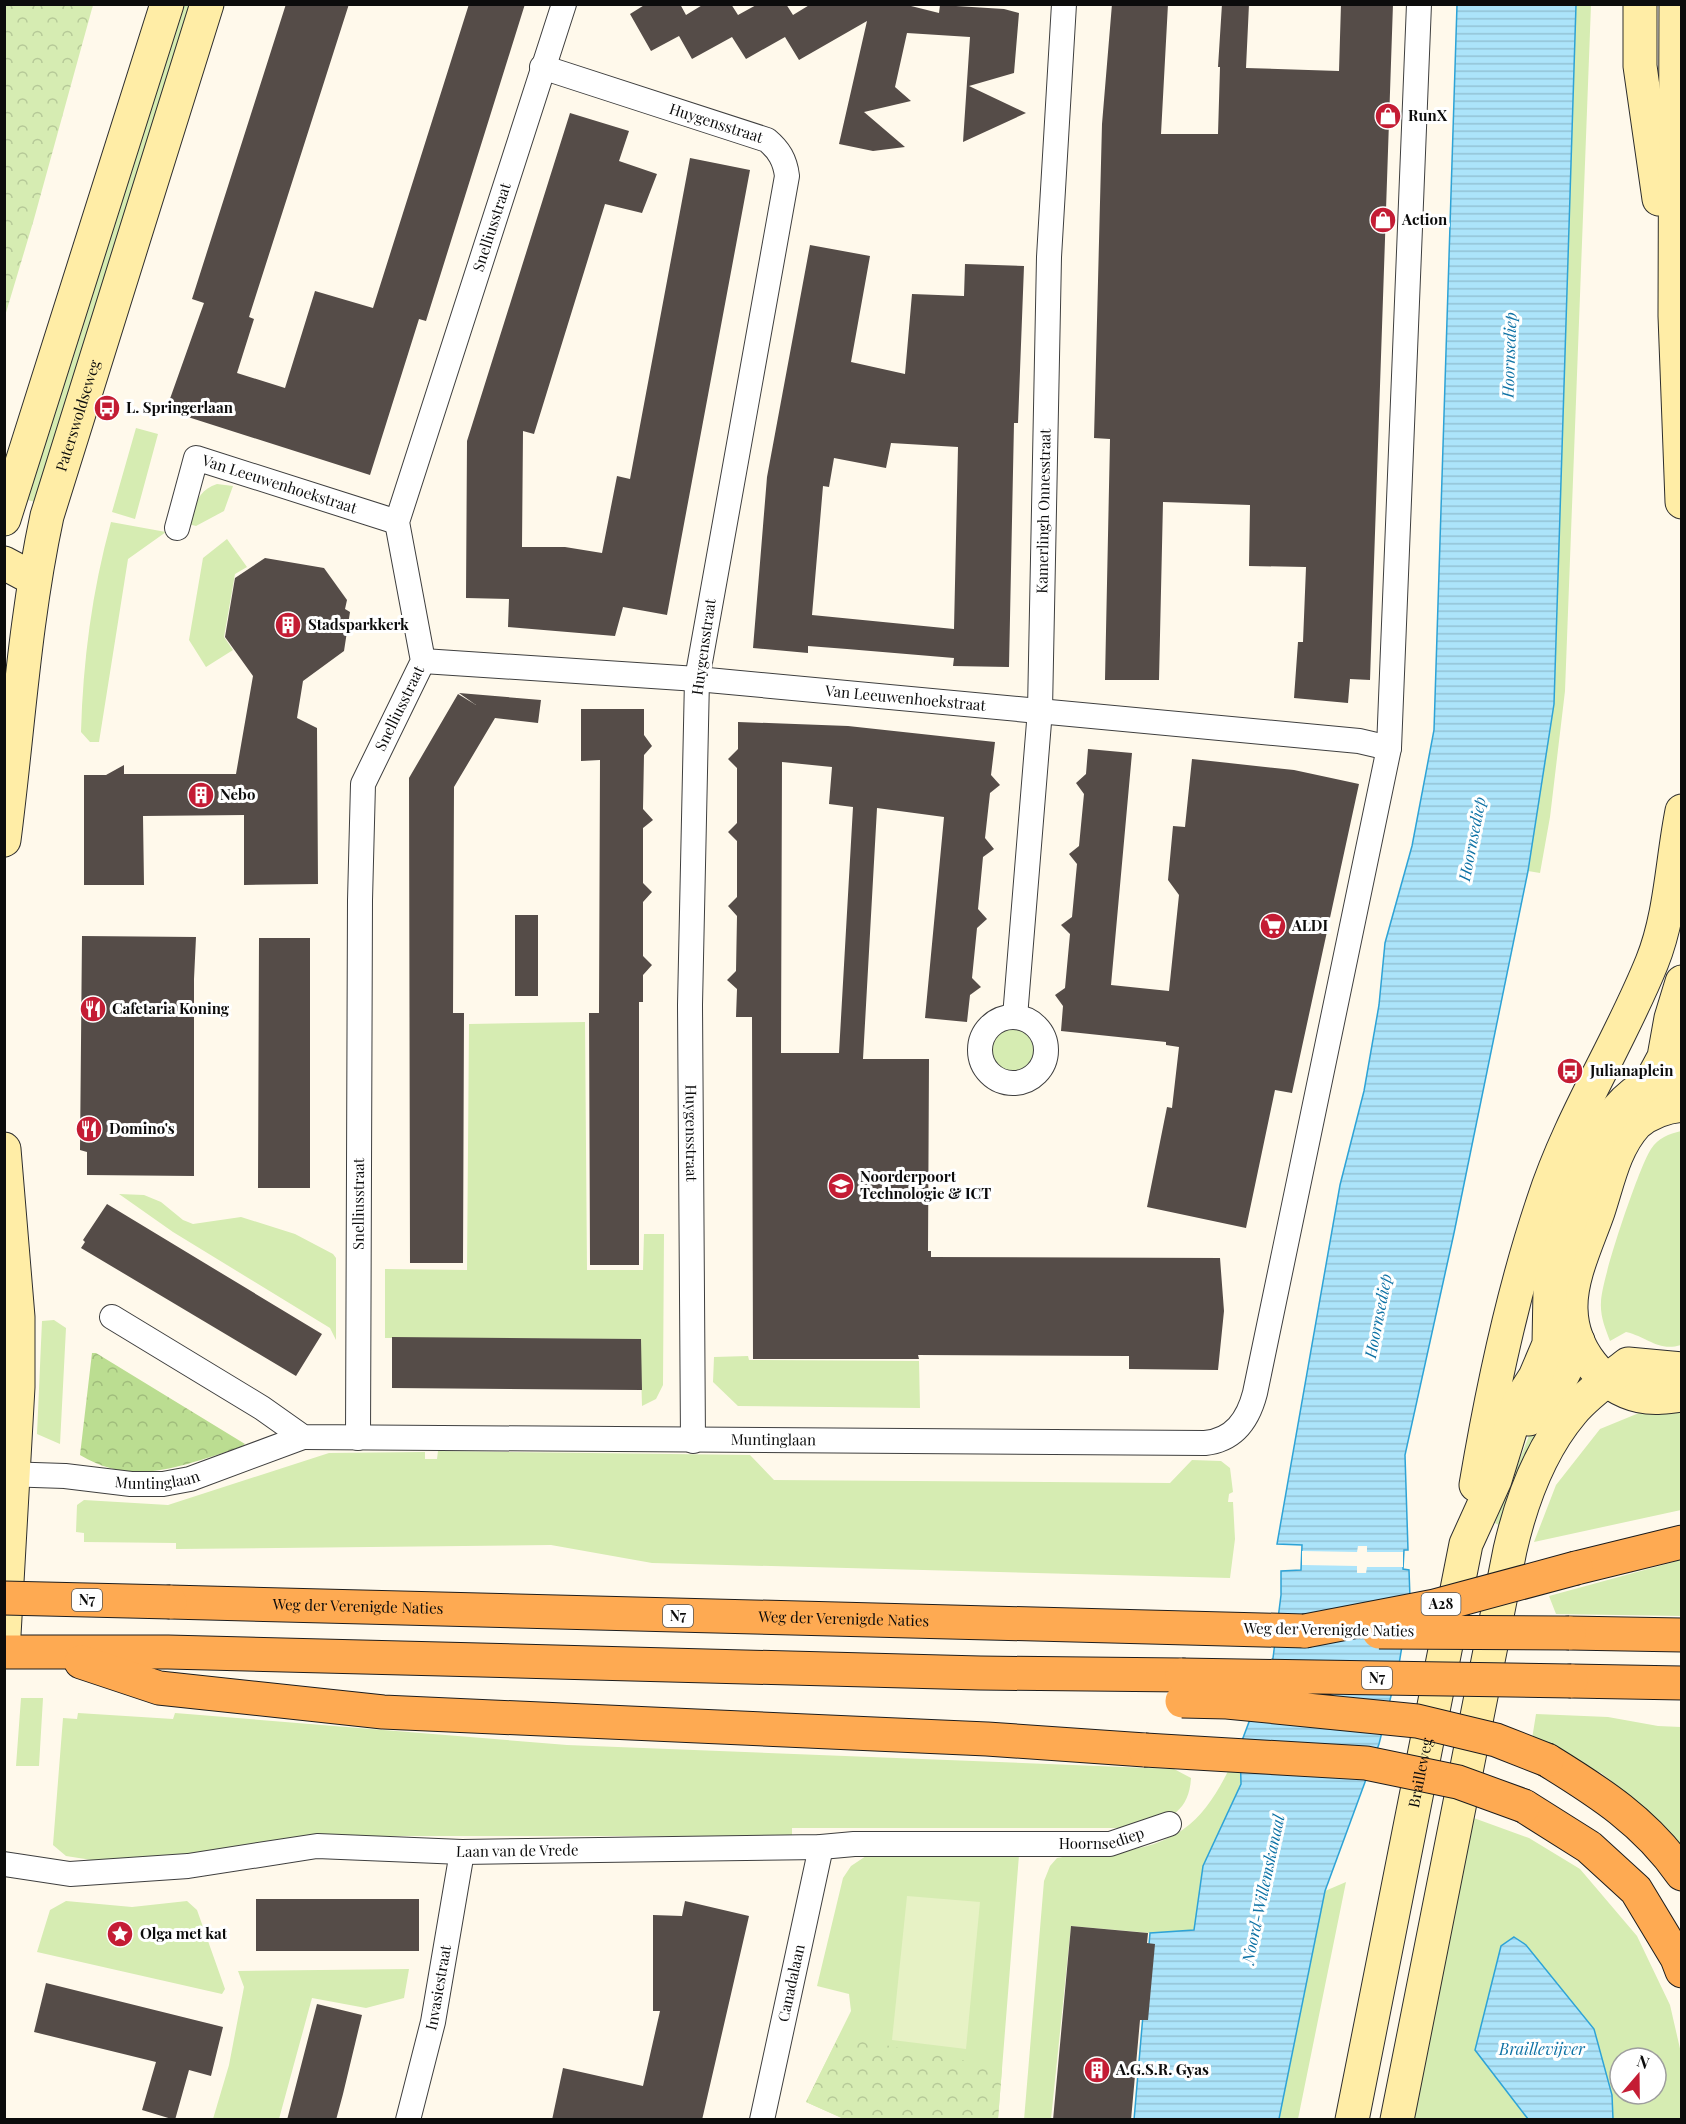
<svg xmlns="http://www.w3.org/2000/svg" width="1686" height="2124" viewBox="0 0 1686 2124" font-family="'Playfair Display',serif">
<style>
.grass{fill:#d6ecb2;fill-rule:evenodd}
.forest{fill:url(#forest-crowns)}
.park{fill:url(#park-crowns)}
.pitch{fill:#e7f2c5}
.water{fill:url(#water-rules);stroke:#2ea3d6;stroke-width:1.5}
.pier{fill:#fff9eb}
.building{fill:#554c48;fill-rule:evenodd}
.lines{fill:none;stroke-linecap:round;stroke-linejoin:round}
.minor-casing{stroke:#3f3f3f;stroke-width:26}
.secondary-casing{stroke:#2e2e2e;stroke-width:35}
.trunk-casing{stroke:#1d1d1d;stroke-width:35}
.minor{stroke:#fff;stroke-width:24}
.secondary{stroke:#ffeda6;stroke-width:33}
.trunk{stroke:#feaa52;stroke-width:33}
.trunk-bridge-casing{stroke:#1d1d1d;stroke-width:35;stroke-linecap:butt}
.trunk-bridge{stroke:#feaa52;stroke-width:33}
.labels{text-anchor:middle;stroke-width:6;stroke-linejoin:round;paint-order:stroke}
.shield{fill:#fff;stroke:#555;stroke-width:1.5}
.shield-label{font-size:14px;font-weight:bold;fill:#0c0c0c}
.poi-label{font-size:15px;font-weight:bold;fill:#0c0c0c;stroke:#fff;text-anchor:start}
.street-label{font-size:15px;fill:#0c0c0c;stroke:#fff}
.water-label{font-size:16px;font-style:italic;fill:#0e72a5;stroke:#fff}
</style>
<defs>
<pattern id="forest-crowns" width="20" height="18" patternUnits="userSpaceOnUse" patternTransform="scale(1.5)"><rect width="20" height="18" fill="#bbdd91"/><path d="M2 6a3 3 0 1 1 6 0M12 15a3 3 0 1 1 6 0" fill="none" stroke="#a0bc7c"/></pattern>
<pattern id="park-crowns" width="20" height="18" patternUnits="userSpaceOnUse" patternTransform="scale(1.5)"><rect width="20" height="18" fill="#d6ecb2"/><path d="M2 6a3 3 0 1 1 6 0M12 15a3 3 0 1 1 6 0" fill="none" stroke="#b6c998"/></pattern>
<pattern id="water-rules" width="6" height="5" patternUnits="userSpaceOnUse" patternTransform="scale(1.5)"><rect width="6" height="5" fill="#ace4fa"/><path d="M0 2.5h6" fill="none" stroke="#93c2d5"/></pattern>
</defs>
<rect width="100%" height="100%" fill="#fff9eb"/>
<path class="grass" d="M180,5H202L42,504L24,499Z
M1576,5H1591L1565,691L1550,817L1540,873L1528,871L1554,704Z
M136,428L158,434L135,519L112,512Z
M217,484L233,486L224,511L196,526L188,524C195,505 197,491 217,484Z
M111,522L166,532L128,559L99,742H90L81,732C83,661 92,591 111,522Z
M227,539L247,567L235,574L224,637L233,650L206,667L189,640L203,558Z
M585,1022L587,1270H643L644,1234H664L663,1385L656,1399L642,1406L640,1339L385,1338V1269L467,1270L469,1024Z
M990 1051a23 23 0 1 1 46 0a23 23 0 1 1-46 0Z
M1681,1131V1345C1658,1352 1648,1337 1626,1332L1610,1341C1605,1328 1600,1316 1601,1302C1601,1280 1639,1167 1651,1149C1658,1138 1669,1134 1681,1131Z
M119,1194L144,1195L161,1202L183,1220L193,1224L241,1217L295,1234L333,1254L336,1258V1340L330,1328L173,1232Z
M54,1320L66,1328L60,1444L37,1434L42,1321Z
M748,1356L749,1360L919,1361L920,1408L738,1406L713,1382L714,1357Z
M1579,1372L1588,1382L1501,1526L1495,1523L1530,1433Z
M1681,1407V1510L1534,1542L1556,1485L1600,1429L1639,1413Z
M438,1451L750,1455L774,1480L1170,1483L1192,1460L1221,1461L1230,1468L1233,1492L1229,1494L1228,1502H1233L1235,1539L1230,1578L652,1563L551,1545L176,1549V1543L84,1542V1533L76,1532L77,1505L84,1500L168,1505L329,1453L425,1452V1459H437Z
M1681,1560V1616L1556,1614L1549,1596Z
M21,1698H43L39,1766H16Z
M78,1713L173,1719L175,1713L567,1745L1174,1769L1191,1778C1189,1811 1171,1818 1143,1828H792V1836H323L185,1854L98,1861L66,1856L53,1845L63,1718L77,1719Z
M1536,1714L1608,1717L1658,1726L1681,1727V1849L1648,1811L1601,1773L1532,1739Z
M1240,1746L1241,1784L1203,1866L1194,1931L1150,1933L1071,1926L1051,2119L1024,2120L1044,1881L1050,1866L1057,1858C1076,1854 1094,1854 1113,1852C1189,1845 1211,1810 1240,1746Z
M1471,1817L1529,1838L1580,1869L1637,1936L1670,2005L1681,2053V2119H1613L1612,2095L1594,2029L1526,1945L1514,1937L1475,2050L1528,2119L1411,2120ZM1620,2058H1656V2094H1620Z
M1019,1855L998,2119H844L806,2102L851,2011L849,1994L817,1986L843,1878L851,1866L866,1856Z
M1346,1882L1298,2119L1279,2120L1325,1891Z
M66,1901L132,1907L187,1901L197,1910L225,1989L222,1994L37,1952L50,1910Z
M409,1969L404,1998L366,2008L312,1998L279,2119H213L229,2065L244,1987L238,1971Z"/>
<path class="forest" d="M92,1353H96L245,1444L239,1448C182,1465 135,1488 80,1455Z"/>
<path class="park" d="M5,4L93,5L34,219L5,316Z
M839,2036L1002,2068L998,2119H844L806,2102Z"/>
<path class="pitch" d="M907,1896L980,1902L966,2049L892,2040Z"/>
<path class="water" d="M1457,5H1576L1554,704L1528,871L1454,1233L1405,1455L1408,1550H1404L1403,1569L1409,1570L1410,1598L1399,1664L1379,1744L1325,1891L1279,2119L1134,2120L1150,1933L1194,1930L1203,1866L1241,1784L1240,1746L1273,1658L1281,1595V1571L1301,1570L1302,1545L1277,1544L1340,1185L1364,1091L1379,1005L1385,943L1412,846L1434,730Z
M1514,1937L1526,1945L1594,2029L1612,2095L1613,2119H1528L1475,2050L1501,1946Z"/>
<path class="pier" d="M1358,1546H1367V1552H1403V1567H1367L1366,1573H1357V1566L1302,1565V1551L1357,1552Z"/>
<path class="building" d="M286,4H349L249,317L254,319L237,373L285,388L315,291L373,308L469,4H525L426,321L419,319L370,475L166,410L204,303L192,299Z
M646,4H680L686,15L704,4H731L738,15L758,4H786L793,15L811,4H903L939,13L940,5L1004,9L1019,13L1014,73L969,86L1026,113L963,142L970,37L907,33L895,87L911,101L864,112L905,147L873,151L839,144L867,21L799,60L785,37L746,59L732,37L692,59L679,36L651,51L630,14Z
M1112,4H1168L1161,134H1218L1220,67H1218L1222,4H1249L1246,68L1339,71L1341,4H1393L1370,680L1350,679L1348,703L1294,698L1298,642H1303L1306,567L1249,566L1250,505L1163,502L1159,680H1105L1110,439L1094,438L1102,124Z
M570,113L629,131L619,161L657,174L642,213L605,204L534,434L523,431L522,547H565L602,553L617,476L630,479L690,158L750,170L667,615L623,607L615,636L508,627L509,599L466,598L467,441Z
M810,245L870,256L851,362L905,374L912,294L964,296L965,264L1024,266L1018,423H1014L1009,667L953,666L954,658L847,649L808,646V653L753,648L767,477ZM891,443L958,447L954,629L812,615L823,486L829,487L834,458L886,468Z
M265,558L324,568L347,600L345,609L350,612L344,651L303,681L297,718L317,728L318,884L244,885V815L143,816L144,885H84V775H106L124,765V774H236L253,676L225,637L235,578Z
M459,693L541,700L538,723L495,718L454,787L453,1013H464L463,1263H410L409,778L458,694L476,705Z
M581,709H644V735L652,746L644,755L643,809L653,820L643,828V883L652,892L643,902V956L652,965L643,975V1002H639V1265H590L589,1013H599L600,760L581,761Z
M738,722L848,726L995,742L991,775L1000,785L990,793L985,838L994,849L983,857L978,909L987,919L977,928L972,978L981,987L970,995L967,1022L925,1018L944,817L877,808L863,1059H929L928,1251H931V1257L1220,1258L1224,1311L1218,1370L1129,1369V1356L918,1355L919,1359H753L752,1017H736L737,989L727,980L736,971L737,916L728,906L737,897V841L728,832L737,823V768L728,759L738,749ZM782,762L832,767L829,804L853,807L839,1053H781Z
M1088,749L1132,753L1111,985L1169,991L1179,895L1168,880L1173,826L1185,827L1192,759L1294,770L1359,784L1292,1093L1275,1090L1246,1228L1147,1207L1167,1107L1172,1108L1179,1047L1166,1045V1042L1061,1031L1063,1006L1055,995L1065,988L1070,934L1061,925L1072,917L1077,864L1069,854L1079,846L1084,794L1076,783L1086,774Z
M515,915H538V996H515Z
M82,936L196,937L194,979V1176L87,1175V1152L80,1150Z
M259,938H310V1188H258Z
M107,1204L322,1334L296,1376L81,1248L85,1242L83,1240Z
M392,1337L641,1339L642,1390L392,1388Z
M256,1899H419V1951H256Z
M685,1901L749,1916L702,2120H552L563,2068L643,2086L660,2011H653V1915L682,1916Z
M1071,1926L1148,1933L1147,1943L1155,1944L1148,2020H1140L1131,2120H1053Z
M46,1983L223,2027L211,2076L189,2070L175,2120L142,2110L156,2062L34,2032Z
M317,2004L362,2015L343,2094L336,2120H287Z"/>
<g class="lines">
<defs>
<g id="minor">
<path id="s1" d="M542,67L767,140C779,150 785,160 787,176L697,679L690,1005L693,1441"/>
<path id="s2" d="M177,528L196,458L397,522"/>
<path id="s3" d="M423,661L697,679L1359,741L1389,748"/>
<path id="s4" d="M1015,1017L1040,710L1049,257L1064,4"/>
<circle cx="1013" cy="1050" r="33"/>
<path id="s5" d="M112,1317L262,1408L303,1437L1205,1443C1234,1440 1248,1420 1255,1393L1389,748L1419,4"/>
<path id="s6" d="M358,1438L360,900L363,784L423,661L397,522L564,4"/>
<path id="s7" d="M4,1474L65,1476L131,1484H163L190,1479L303,1437"/>
<path id="s8" d="M4,1864L70,1874L188,1866L317,1846L462,1852L821,1847L854,1844H1110L1169,1824"/>
<path id="s9" d="M408,2120L433,2022L462,1852"/>
<path id="s10" d="M762,2120L821,1847"/>
</g>
<g id="secondary">
<path d="M1640,4V66L1659,199"/>
<path d="M1676,4L1675,316L1682,502"/>
<path d="M4,519L167,4"/>
<path d="M4,563L34,579"/>
<path id="s11" d="M4,840C18,732 24,623 47,516L207,4"/>
<path d="M1650,1083L1664,1057L1671,1018L1682,982"/>
<path d="M1682,1105C1664,1107 1649,1112 1636,1124C1614,1148 1608,1182 1598,1212C1588,1241 1570,1277 1571,1309C1572,1349 1601,1387 1640,1396C1654,1399 1668,1397 1682,1395"/>
<path d="M4,1149L18,1317V1387L4,1635"/>
<path d="M1529,1419C1553,1399 1567,1369 1578,1341"/>
<path d="M1476,1485C1492,1390 1512,1294 1543,1202C1570,1118 1619,1044 1652,962C1671,915 1672,861 1682,811"/>
<path id="s12" d="M1352,2120L1466,1544L1495,1480L1519,1402L1535,1377L1549,1344L1550,1289L1556,1262L1600,1134C1619,1102 1643,1078 1682,1076"/>
<path d="M1397,2120L1510,1550C1521,1502 1540,1450 1572,1412C1588,1393 1609,1379 1628,1364L1682,1369"/>
</g>
<g id="trunk">
<path d="M1576,1568L1682,1542"/>
<path id="s13" d="M170,1602L1305,1631"/>
<path d="M1569,1633L1682,1635"/>
<path d="M4,1652H168L980,1673L1182,1675"/>
<path d="M81,1662L159,1688L383,1712L987,1739L1145,1750"/>
<path d="M1571,1681L1682,1683"/>
<path d="M1547,1760C1599,1792 1646,1822 1682,1874"/>
<path d="M1524,1806L1589,1847L1636,1890L1677,1958L1682,1971"/>
</g>
</defs>
<use href="#minor" class="minor-casing"/>
<use href="#secondary" class="secondary-casing"/>
<use href="#trunk" class="trunk-casing"/>
<use href="#minor" class="minor"/>
<use href="#secondary" class="secondary"/>
<use href="#trunk" class="trunk"/>
<defs>
<path id="trunk-bridge" d="M4,1598L170,1602
M1305,1631L1435,1606L1576,1568
M1379,1632L1569,1633
M1182,1675L1571,1681
M1182,1701L1227,1702L1417,1721L1496,1740L1547,1760
M1145,1750L1366,1763L1458,1782L1524,1806"/>
</defs>
<use href="#trunk-bridge" class="trunk-bridge-casing"/>
<use href="#trunk-bridge" class="trunk-bridge"/>
</g>
<defs>
<symbol id="shop-disc" viewBox="-11 -11 22 22"><circle r="9.5" fill="#c41c34" stroke="#fff"/><path d="M-5-2.5h2.3a2.7 3.5 0 0 1 5.4 0H5L5.5 6h-11ZM-1.5-2.5h3a1.5 2.3 0 0 0-3 0Z" fill="#fff"/></symbol>
<symbol id="bus-disc" viewBox="-11 -11 22 22"><circle r="9.5" fill="#c41c34" stroke="#fff"/><path d="M-5-6H5V4H4V6H2V4H-2V6H-4V4H-5ZM-3.5-4V0h7V-4ZM-3.5 1.2v1.5H-2V1.2ZM2 1.2v1.5H3.5V1.2Z" fill="#fff"/></symbol>
<symbol id="building-disc" viewBox="-11 -11 22 22"><circle r="9.5" fill="#c41c34" stroke="#fff"/><path d="M-4-6H4V6H1V3H-1V6H-4ZM-2.5-4.3h1.7v1.8h-1.7ZM.8-4.3h1.7v1.8H.8ZM-2.5-1h1.7V.8h-1.7ZM.8-1h1.7V.8H.8Z" fill="#fff"/></symbol>
<symbol id="supermarket-disc" viewBox="-11 -11 22 22"><circle r="9.5" fill="#c41c34" stroke="#fff"/><path d="M-6-5.5h2.5l.6 2H6L4.5 2H-2.5L-4.4-4H-6ZM-1.5 3.2a1.3 1.3 0 1 0 .1 0ZM3 3.2a1.3 1.3 0 1 0 .1 0Z" fill="#fff"/></symbol>
<symbol id="restaurant-disc" viewBox="-11 -11 22 22"><circle r="9.5" fill="#c41c34" stroke="#fff"/><path d="M-5-6h1v4h1v-4h1v4h1v-4h1v5L-1.5 .5V6h-2V.5L-5-1ZM5-6V6H3V1.5H1.5Q1.5-4 5-6Z" fill="#fff"/></symbol>
<symbol id="university-disc" viewBox="-11 -11 22 22"><circle r="9.5" fill="#c41c34" stroke="#fff"/><path d="M0-5L7-2L0 1L-7-2ZM-4 1L0 2.5L4 1V4Q0 6-4 4Z" fill="#fff"/></symbol>
<symbol id="sight-disc" viewBox="-11 -11 22 22"><circle r="9.5" fill="#c41c34" stroke="#fff"/><path d="M0-6L1.8-2.2L6-1.7L2.9 1.2L3.7 5.4L0 3.3L-3.7 5.4L-2.9 1.2L-6-1.7L-1.8-2.2Z" fill="#fff"/></symbol>
</defs>
<g fill-rule="evenodd">
<use href="#shop-disc" x="1373" y="101" width="30" height="30"/>
<use href="#shop-disc" x="1368" y="205" width="30" height="30"/>
<use href="#bus-disc" x="92" y="393" width="30" height="30"/>
<use href="#building-disc" x="273" y="610" width="30" height="30"/>
<use href="#building-disc" x="186" y="780" width="30" height="30"/>
<use href="#supermarket-disc" x="1258" y="911" width="30" height="30"/>
<use href="#restaurant-disc" x="78" y="994" width="30" height="30"/>
<use href="#bus-disc" x="1555" y="1056" width="30" height="30"/>
<use href="#restaurant-disc" x="74" y="1114" width="30" height="30"/>
<use href="#university-disc" x="826" y="1171" width="30" height="30"/>
<use href="#sight-disc" x="105" y="1919" width="30" height="30"/>
<use href="#building-disc" x="1082" y="2055" width="30" height="30"/>
</g>
<g class="labels">
<g class="shield">
<rect x="72" y="1589" width="30" height="22" rx="4.5"/>
<rect x="1421.5" y="1593" width="39" height="22" rx="4.5"/>
<rect x="663" y="1605" width="30" height="22" rx="4.5"/>
<rect x="1362" y="1667" width="30" height="22" rx="4.5"/>
</g>
<g class="shield-label">
<text x="87" y="1605">N7</text>
<text x="1441" y="1609">A28</text>
<text x="678" y="1621">N7</text>
<text x="1377" y="1683">N7</text>
</g>
<g class="poi-label">
<text x="1408" y="121">RunX</text>
<text x="1402" y="225">Action</text>
<text x="126" y="413">L. Springerlaan</text>
<text x="308" y="630">Stadsparkkerk</text>
<text x="220" y="800">Nebo</text>
<text x="1292" y="931">ALDI</text>
<text x="112" y="1014">Cafetaria Koning</text>
<text x="1590" y="1076">Julianaplein</text>
<text x="109" y="1134">Domino's</text>
<text x="860" y="1182">Noorderpoort<tspan x="860" dy="17">Technologie &amp; ICT</tspan></text>
<text x="140" y="1939">Olga met kat</text>
<text x="1116" y="2075">A.G.S.R. Gyas</text>
</g>
<g class="street-label">
<text dy="5" stroke="none"><textPath href="#s1" startOffset="183">Huygensstraat</textPath></text>
<text dy="5" stroke="none"><textPath href="#s6" startOffset="1242">Snelliusstraat</textPath></text>
<text dy="5" stroke="none"><textPath href="#s11" startOffset="432">Paterswoldseweg</textPath></text>
<text dy="5" stroke="none"><textPath href="#s2" startOffset="160">Van Leeuwenhoekstraat</textPath></text>
<text dy="5" stroke="none"><textPath href="#s4" startOffset="507">Kamerlingh Onnesstraat</textPath></text>
<text transform="translate(704 647) rotate(-82)" y="5">Huygensstraat</text>
<text dy="5" stroke="none"><textPath href="#s3" startOffset="484">Van Leeuwenhoekstraat</textPath></text>
<text dy="5" stroke="none"><textPath href="#s6" startOffset="738">Snelliusstraat</textPath></text>
<text dy="5" stroke="none"><textPath href="#s1" startOffset="1244">Huygensstraat</textPath></text>
<text dy="5" stroke="none"><textPath href="#s6" startOffset="234">Snelliusstraat</textPath></text>
<text dy="5" stroke="none"><textPath href="#s5" startOffset="696">Muntinglaan</textPath></text>
<text dy="5" stroke="none"><textPath href="#s7" startOffset="154">Muntinglaan</textPath></text>
<text dy="5" stroke="none"><textPath href="#s13" startOffset="188">Weg der Verenigde Naties</textPath></text>
<text dy="5" stroke="none"><textPath href="#s13" startOffset="674">Weg der Verenigde Naties</textPath></text>
<text transform="translate(1329 1630) rotate(1)" y="5">Weg der Verenigde Naties</text>
<text dy="5" stroke="none"><textPath href="#s12" startOffset="354">Brailleweg</textPath></text>
<text dy="5" stroke="none"><textPath href="#s8" startOffset="1101">Hoornsediep</textPath></text>
<text dy="5" stroke="none"><textPath href="#s8" startOffset="516">Laan van de Vrede</textPath></text>
<text dy="5" stroke="none"><textPath href="#s10" startOffset="140">Canadalaan</textPath></text>
<text dy="5" stroke="none"><textPath href="#s9" startOffset="136">Invasiestraat</textPath></text>
</g>
<g class="water-label">
<text transform="translate(1509 355) rotate(-88)" y="6">Hoornsediep</text>
<text transform="translate(1472 839) rotate(-79)" y="6">Hoornsediep</text>
<text transform="translate(1378 1316) rotate(-79)" y="6">Hoornsediep</text>
<text transform="translate(1263 1889) rotate(-78)" y="6">Noord-Willemskanaal</text>
<text x="1542" y="2055">Braillevijver</text>
</g>
</g>
<rect width="1686" height="2124" fill="none" stroke="#0c0c0c" stroke-width="12"/>
<g transform="translate(1638 2076) rotate(20)"><circle r="28" fill="#ffffff" stroke="#9e9e9e" stroke-width="1.5"/>
<path d="M0-4.5L10 22L0 15L-10 22Z" fill="#c41c34"/>
<text y="-9" font-size="16" font-weight="bold" text-anchor="middle" fill="#0c0c0c">N</text>
</g>
</svg>
